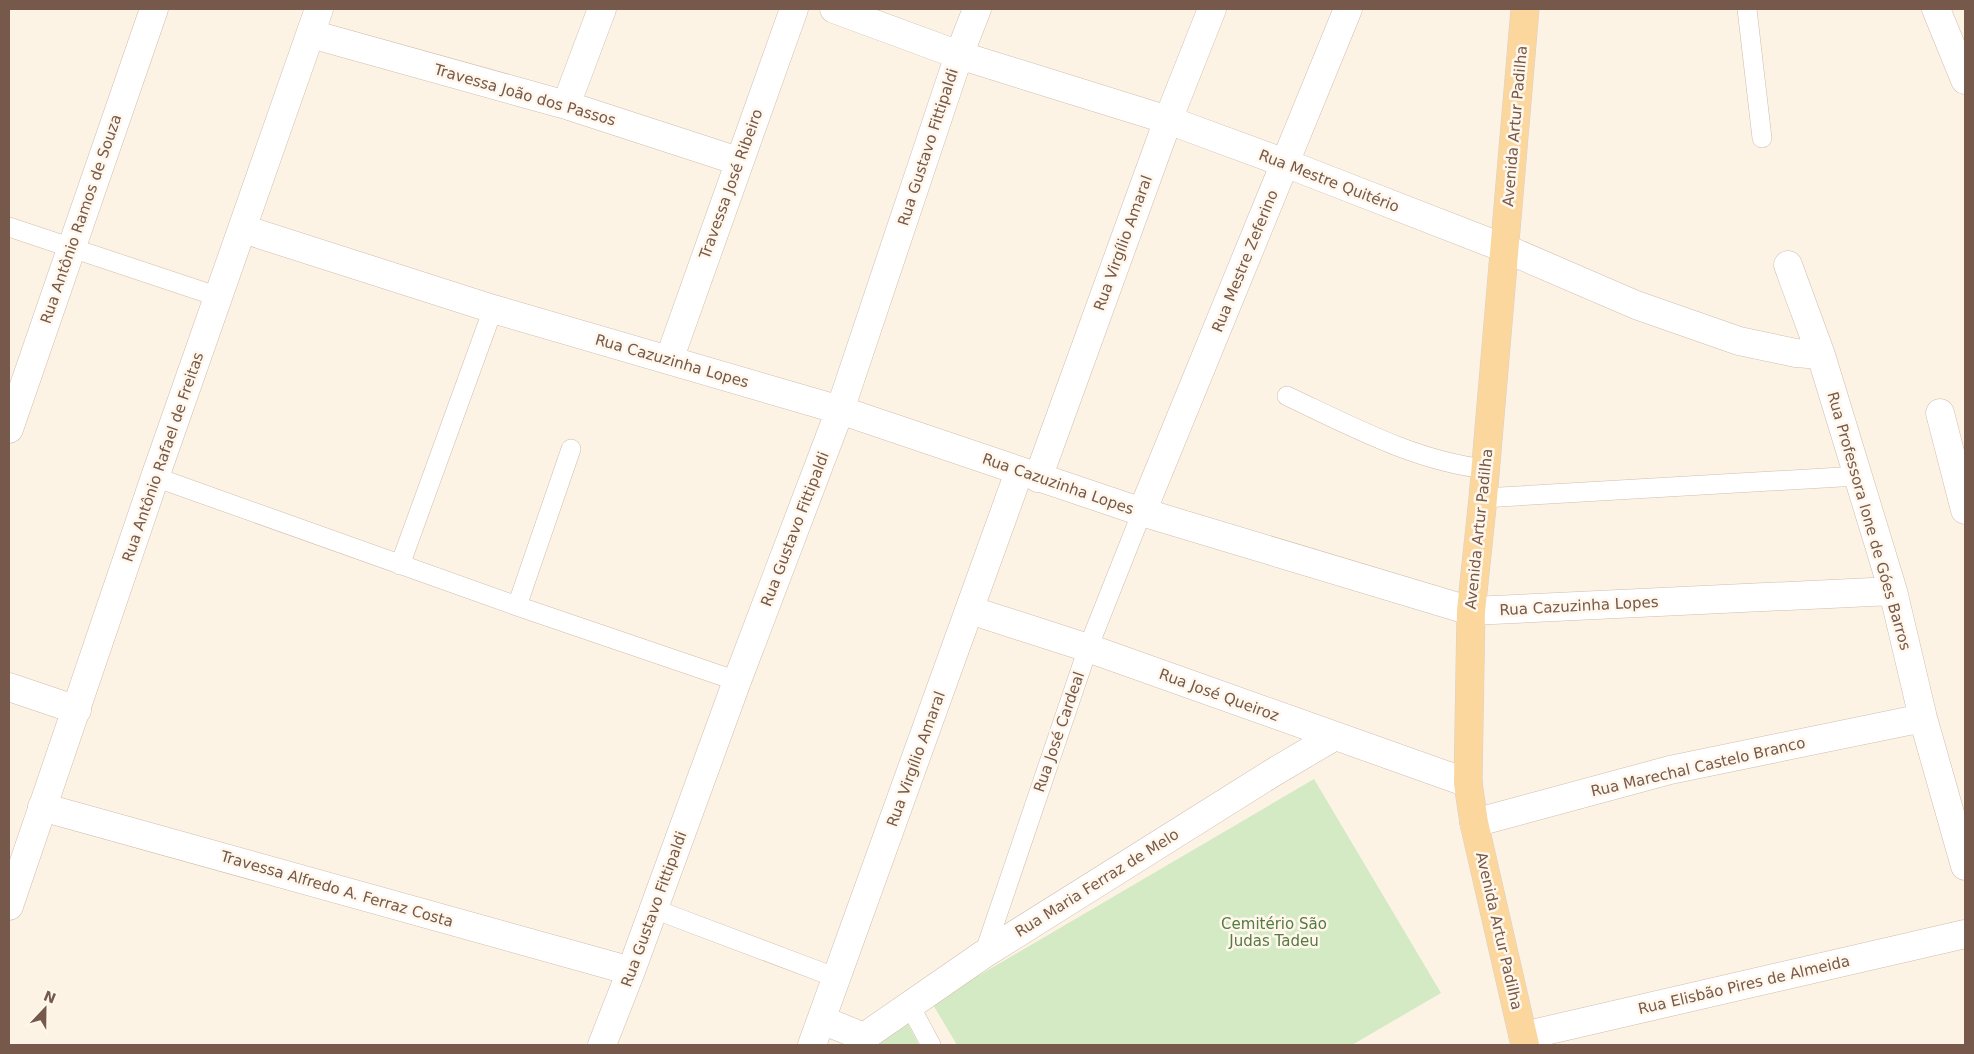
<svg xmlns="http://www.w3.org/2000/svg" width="1974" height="1054" viewBox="0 0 1974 1054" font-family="'DejaVu Sans',sans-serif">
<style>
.green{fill:#d4eac4}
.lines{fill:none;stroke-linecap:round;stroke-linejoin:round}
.service-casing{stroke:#d0bdae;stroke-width:20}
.minor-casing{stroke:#d0bdae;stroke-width:29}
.tertiary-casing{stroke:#d0bdae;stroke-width:29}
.primary-casing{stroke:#d9d1cc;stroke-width:29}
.service{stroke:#fff;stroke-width:19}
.minor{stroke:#fff;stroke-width:28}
.tertiary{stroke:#fff;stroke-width:28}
.primary{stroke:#fbd79e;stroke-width:28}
.labels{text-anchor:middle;stroke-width:5;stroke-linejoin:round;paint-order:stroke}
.street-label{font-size:15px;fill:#76594a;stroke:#fff7ec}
.park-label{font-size:15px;fill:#547b42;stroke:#fff7ec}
</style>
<rect width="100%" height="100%" fill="#fcf3e5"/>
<path class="green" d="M1314,779L1441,993L1352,1045H957L932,1003Z
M907,1022L919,1045H878L877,1041Z"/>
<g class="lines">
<defs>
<path id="service" d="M1747,9L1762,138
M9,227L219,297
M1287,396C1351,426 1415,461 1486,469
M155,477L517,606L737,681
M1483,498L1858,476
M400,565L493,309
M517,606L571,449
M654,909L837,978
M984,954L1088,648L1142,512
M910,1006L931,1045"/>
<path id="minor" d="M834,9L959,55L1168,120L1285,163L1504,248L1636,305L1739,341L1796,353L1821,355
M1936,9L1965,80
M311,34L566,105L738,161
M566,105L602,9
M243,229L493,309L840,410L1142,512L1471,611L1893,591
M1788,265L1821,355L1893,591L1923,718L1965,866
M669,360L794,9
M1940,413L1965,510
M9,429L154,9
M1038,478L1168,120L1212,9
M1142,512L1348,9
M970,610L1088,648L1468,783
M9,687L77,710
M42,807L631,971
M1474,823L1670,770L1923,718
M822,1020L864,1037L865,1045
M1523,1036L1965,934
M864,1037L984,954L1274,772L1335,736
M602,1045L631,971L737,681L840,410L959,55L977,9
M812,1045L1019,472"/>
<path id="tertiary" d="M9,906L155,477L319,9"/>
<path id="primary" d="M1525,1045L1474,823L1468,783L1471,611L1483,498L1525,9"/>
</defs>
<use href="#service" class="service-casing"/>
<use href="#minor" class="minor-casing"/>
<use href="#tertiary" class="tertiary-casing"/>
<use href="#primary" class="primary-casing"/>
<use href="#service" class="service"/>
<use href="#minor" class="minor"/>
<use href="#tertiary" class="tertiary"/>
<use href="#primary" class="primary"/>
</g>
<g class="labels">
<g class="street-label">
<text transform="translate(525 95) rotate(16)" y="5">Travessa João dos Passos</text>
<text transform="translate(1515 126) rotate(-85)" y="5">Avenida Artur Padilha</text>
<text transform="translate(928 147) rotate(-72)" y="5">Rua Gustavo Fittipaldi</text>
<text transform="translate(1329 181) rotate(21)" y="5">Rua Mestre Quitério</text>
<text transform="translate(731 184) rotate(-70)" y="5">Travessa José Ribeiro</text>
<text transform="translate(81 219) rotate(-71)" y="5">Rua Antônio Ramos de Souza</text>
<text transform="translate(1123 243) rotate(-70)" y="5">Rua Virgílio Amaral</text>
<text transform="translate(1245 261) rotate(-68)" y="5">Rua Mestre Zeferino</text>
<text transform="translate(672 361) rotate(16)" y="5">Rua Cazuzinha Lopes</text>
<text transform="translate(163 457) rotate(-71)" y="5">Rua Antônio Rafael de Freitas</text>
<text transform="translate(1058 484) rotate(19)" y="5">Rua Cazuzinha Lopes</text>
<text transform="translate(1869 521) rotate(74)" y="5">Rua Professora Ione de Góes Barros</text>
<text transform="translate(795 529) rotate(-69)" y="5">Rua Gustavo Fittipaldi</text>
<text transform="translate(1479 529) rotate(-84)" y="5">Avenida Artur Padilha</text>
<text transform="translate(1579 606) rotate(-3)" y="5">Rua Cazuzinha Lopes</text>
<text transform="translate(1219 695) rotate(20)" y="5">Rua José Queiroz</text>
<text transform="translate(1059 732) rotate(-71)" y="5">Rua José Cardeal</text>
<text transform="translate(916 759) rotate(-70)" y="5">Rua Virgílio Amaral</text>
<text transform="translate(1698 767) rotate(-13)" y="5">Rua Marechal Castelo Branco</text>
<text transform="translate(1097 883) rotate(-32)" y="5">Rua Maria Ferraz de Melo</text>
<text transform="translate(337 889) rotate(16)" y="5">Travessa Alfredo A. Ferraz Costa</text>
<text transform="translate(654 909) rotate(-70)" y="5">Rua Gustavo Fittipaldi</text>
<text transform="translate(1499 931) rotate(77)" y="5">Avenida Artur Padilha</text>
<text transform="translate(1744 985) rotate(-13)" y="5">Rua Elisbão Pires de Almeida</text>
</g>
<g class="park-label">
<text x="1274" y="929">Cemitério São<tspan x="1274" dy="17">Judas Tadeu</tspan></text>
</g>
</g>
<rect width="1974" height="1054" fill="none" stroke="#76594a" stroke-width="20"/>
<g transform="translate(45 1009) rotate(22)" stroke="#fff7ec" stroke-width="4" paint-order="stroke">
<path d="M0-4L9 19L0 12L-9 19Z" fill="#76594a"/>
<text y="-8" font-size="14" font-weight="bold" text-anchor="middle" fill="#76594a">N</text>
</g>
</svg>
